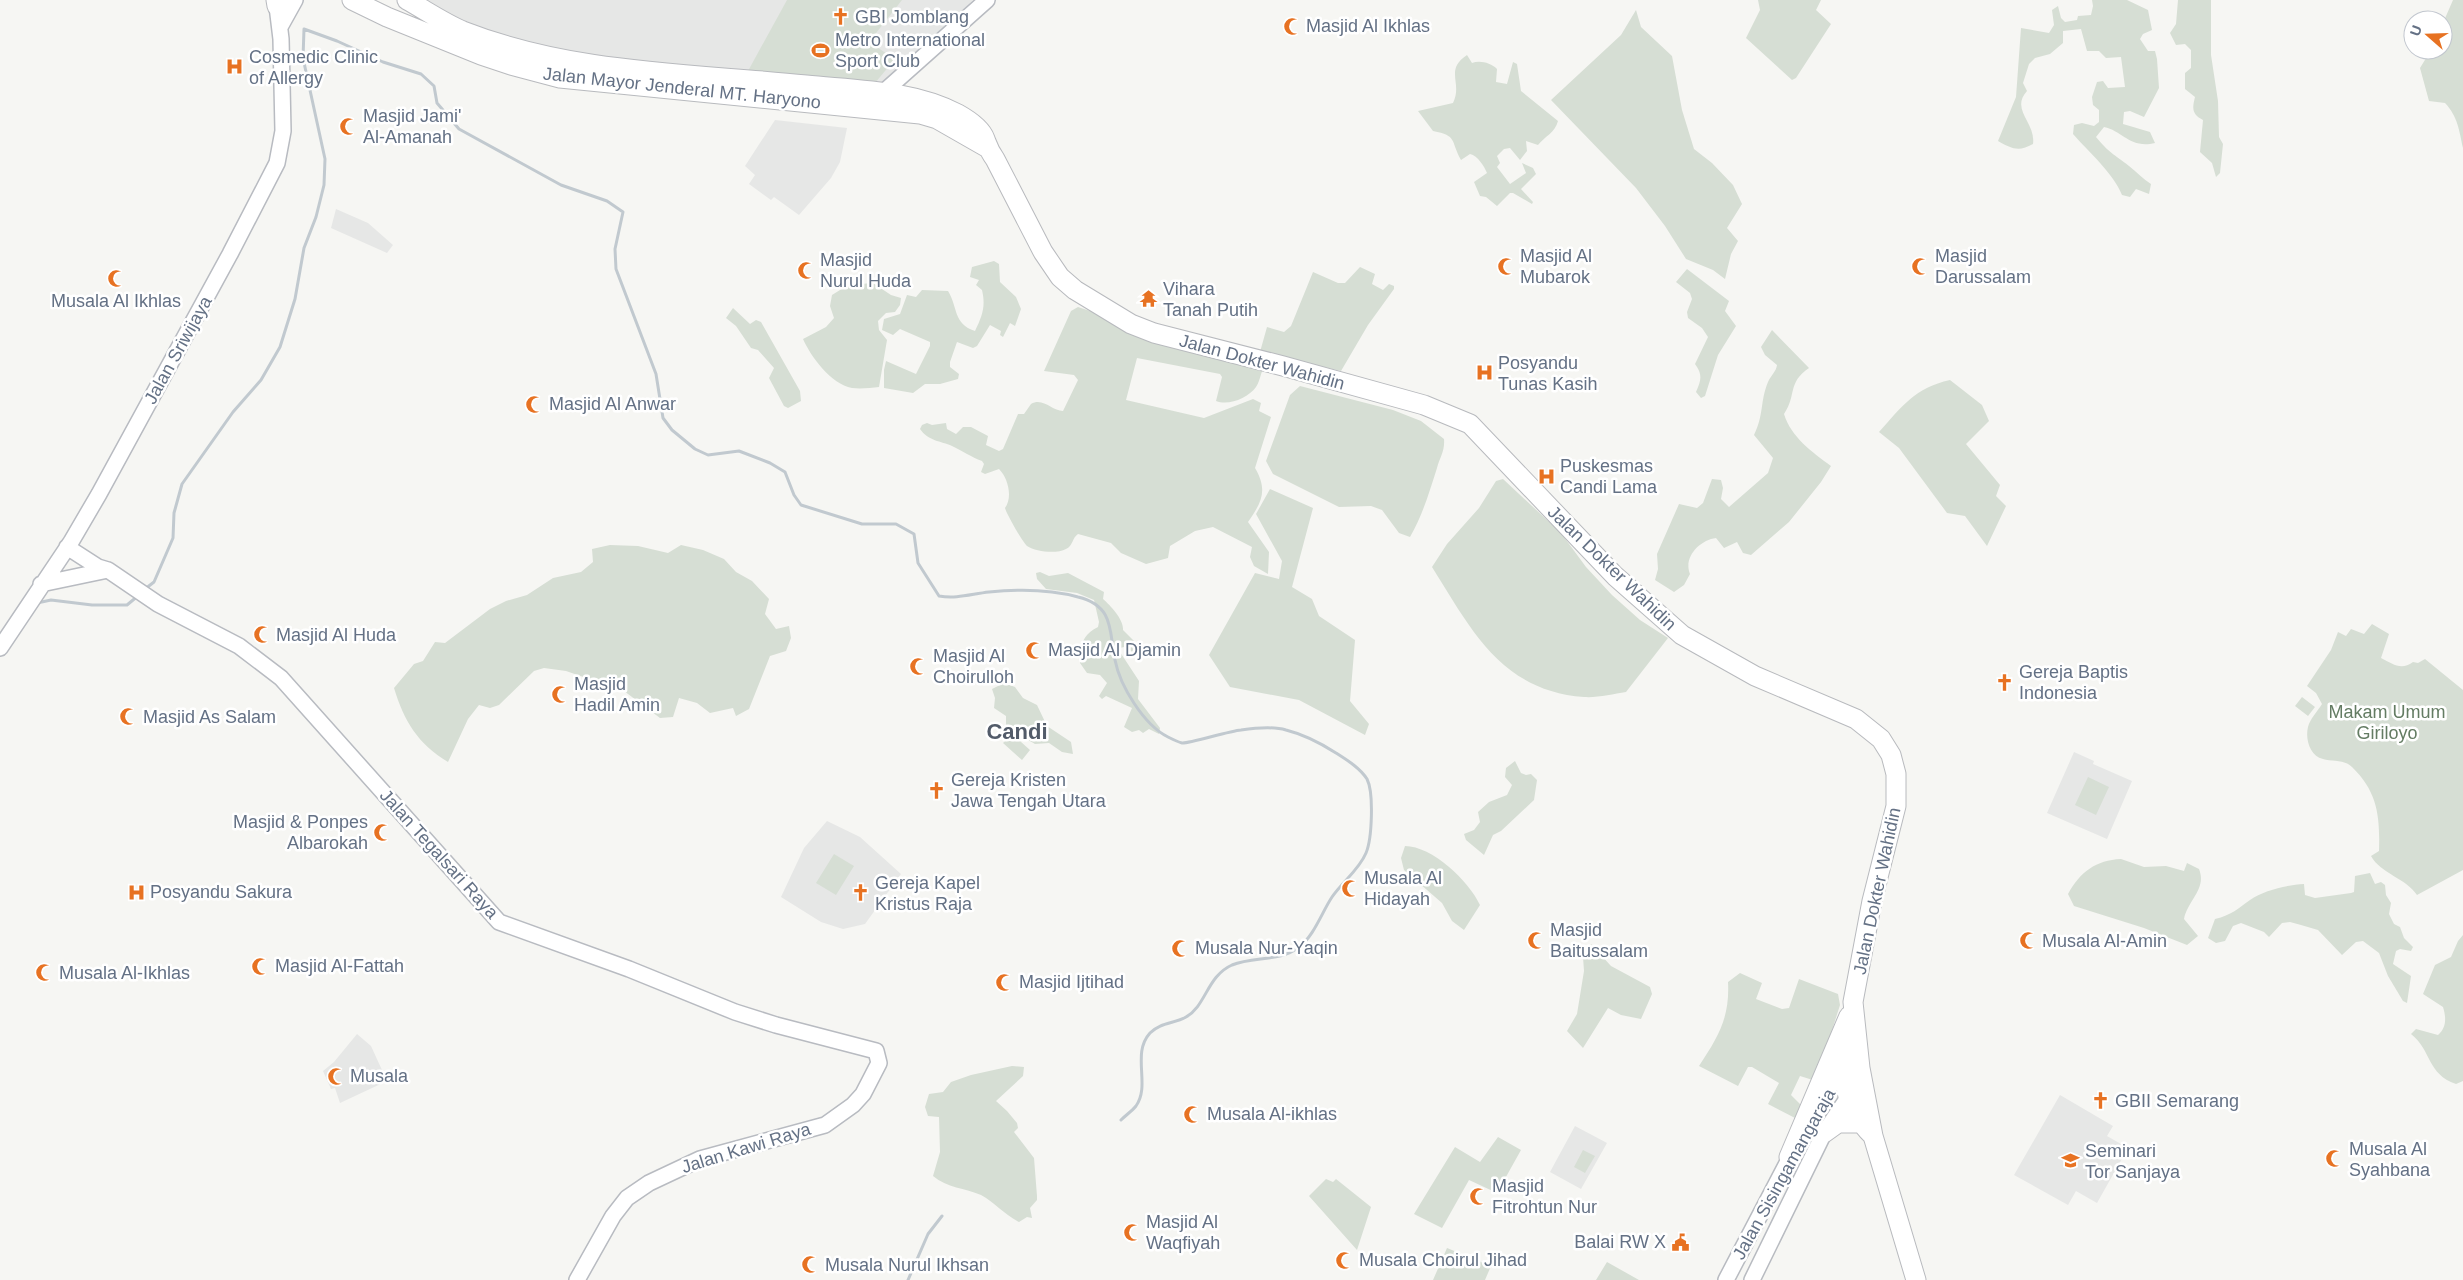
<svg xmlns="http://www.w3.org/2000/svg" width="2463" height="1280" viewBox="0 0 2463 1280" font-family="Helvetica,sans-serif">
<style>
.built{fill:#e6e7e6}
.green{fill:#d6ded4}
.lines{fill:none;stroke-linecap:round;stroke-linejoin:round}
.stream{stroke:#c1c9cf;stroke-width:3}
.secondary-casing{stroke:#b8bbc1;stroke-width:18}
.highway-casing{stroke:#b8babe;stroke-width:21}
.secondary{stroke:#fff;stroke-width:15}
.highway{stroke:#fff;stroke-width:19}
.labels{text-anchor:middle;stroke-width:5;stroke-linejoin:round;paint-order:stroke}
.poi-label{font-size:18px;fill:#647185;stroke:#fff;text-anchor:start}
.street-label{font-size:18px;fill:#647185;stroke:#fff}
.park-label{font-size:18px;fill:#647c63;stroke:#fff}
.district-label{font-size:22px;font-weight:bold;fill:#525b69;stroke:#fff}
</style>
<rect width="100%" height="100%" fill="#f6f6f3"/>
<path class="built" d="M415,0H973L888,91L601,66L492,34Z
M775,120L847,128L840,162L831,178L799,215L774,197L771,200L749,184L755,175L745,166Z
M336,209L368,223L393,245L387,253L331,228Z
M2074,752L2094,761L2093,764L2132,781L2107,839L2047,813Z
M827,821L860,837L901,874L865,924L843,929L821,922L781,897L804,848Z
M357,1034L371,1046L387,1081L340,1103L335,1088L331,1089L323,1071L334,1062Z
M2060,1095L2113,1126L2107,1136L2128,1148L2097,1203L2076,1191L2068,1205L2014,1175Z
M1575,1126L1607,1143L1581,1189L1550,1172Z"/>
<path class="green" d="M787,0H902L869,42L895,59L875,83L748,71Z
M1758,0H1821L1816,10L1831,24L1796,78L1792,80L1746,38L1760,10Z
M2092,0H2127L2148,10L2152,30L2143,34L2140,39L2148,51H2155L2157,59L2159,88L2144,117L2130,111L2124,112L2123,124L2150,132L2155,143C2130,149 2123,131 2104,127L2096,137C2109,153 2114,154 2129,166C2137,172 2143,179 2151,184L2149,194L2136,189L2130,197L2122,195C2114,174 2088,151 2073,134L2074,125L2082,123L2094,126L2099,122V110L2093,105L2092,97L2097,82L2103,81L2108,88L2125,87L2121,57L2106,58L2099,51H2087L2081,29L2063,31V43L2050,54L2035,58L2029,64L2023,83L2027,91C2010,110 2036,122 2033,144C2019,152 2012,149 1998,141L2016,97L2021,28L2049,33L2054,25L2052,10L2058,6L2061,18L2065,22L2077,20L2078,16L2091,15L2093,6Z
M2178,0H2211V55L2218,101L2219,137L2223,144L2220,173L2216,177L2212,163L2200,152L2203,120C2192,114 2192,109 2195,97L2185,89V73L2191,68V50L2185,44L2176,45L2170,33L2176,24Z
M2453,0H2463V148C2459,130 2458,117 2445,103L2429,101L2420,68L2431,50H2443V23Z
M1636,10L1641,27L1672,56L1682,110L1694,149L1712,163L1733,185L1742,204L1727,228L1738,241L1731,254L1725,279L1713,270L1686,259L1665,226L1636,188L1551,100L1621,35Z
M1467,55L1472,63C1480,60 1491,63 1497,69L1496,82L1507,84L1513,62L1517,64L1521,91L1558,121C1555,133 1545,136 1538,145L1526,141L1527,151L1520,160L1510,148L1504,149L1497,156L1500,163L1497,167L1510,184L1526,173L1522,163L1533,168L1536,174L1521,189L1533,202L1532,204L1513,193H1510L1497,206L1486,197L1480,196L1474,182L1487,173C1484,166 1478,156 1470,154L1461,160C1450,140 1458,136 1433,131L1418,111L1453,103C1463,83 1444,70 1467,55Z
M994,261L999,264L1000,282L1016,297L1021,309L1015,326L1010,323L1003,337L1000,335L1001,331L990,325L977,346L973,348L957,342L950,362V367L959,374L958,379L940,384H925L913,393L884,388V370L886,361L916,374L930,346V342L900,329L893,335L882,330L884,319L900,314L907,295L916,297L922,290L948,291C958,307 953,324 975,331C982,316 986,307 982,290L976,285L979,280L970,277L972,267Z
M1360,267L1375,274L1372,284L1383,290L1389,284L1394,286V289L1368,325L1341,371L1260,352L1267,327L1284,332L1291,326L1313,272L1338,283H1345Z
M1687,269L1729,301L1725,311L1736,326L1718,355L1705,396L1701,398L1696,392C1701,380 1703,375 1695,364L1708,337L1702,328L1688,318L1687,312L1692,299L1690,293L1676,282Z
M873,283L891,295L901,298L900,305L895,312L886,313L878,321L879,330L887,340L879,387C871,388 860,389 852,388C831,384 811,357 803,339L826,327L834,318L830,306L832,295L848,285Z
M1078,307L1263,368C1261,374 1259,383 1256,387C1248,398 1229,406 1216,401L1222,377L1220,374L1137,358L1126,400L1204,418L1253,399L1261,403L1259,411L1271,417L1255,468C1268,490 1262,502 1248,522L1269,552L1268,574L1254,566L1250,557L1252,547L1213,527L1195,531L1170,546L1168,558L1146,564L1121,553L1111,543L1078,534C1072,538 1073,546 1066,549C1057,554 1036,552 1027,546C1022,541 1007,515 1005,508C1013,497 1008,478 999,469L985,474L981,472L984,464L982,461C971,457 963,451 952,446C941,441 928,441 920,429L922,425L927,423L932,425L946,423L947,429L956,434L963,427H971L988,436L986,445L999,451L1003,449L1018,414H1024L1031,404C1043,397 1052,411 1063,411L1078,380L1074,375L1044,371L1071,311Z
M733,308L750,324L756,320L761,322L800,391L801,401L788,408L784,406L769,378L774,368L758,350L751,348L736,326L726,318Z
M1772,330L1809,368C1787,383 1797,395 1784,414C1791,437 1812,452 1831,466L1821,482L1789,522L1751,555L1743,553L1737,542L1724,548L1716,538C1700,540 1683,557 1690,574L1684,585L1674,592L1655,580L1658,569L1657,554L1679,504L1697,508L1703,503L1712,479L1721,480L1723,488L1721,499L1729,507L1768,473L1773,458L1754,435C1764,415 1760,401 1768,382C1771,375 1776,372 1777,365L1765,355L1761,347Z
M1950,380L1982,405L1989,421L1966,444L2000,485L1996,496L2006,506L1987,546L1965,516L1947,513L1899,448L1879,432C1902,406 1915,388 1950,380Z
M1300,386L1393,410L1421,421L1444,439C1445,451 1440,457 1437,468C1429,493 1423,514 1410,537L1399,533L1382,510L1371,506L1339,507L1273,474L1266,461L1290,395Z
M1503,479L1561,533L1586,567L1612,595L1640,620L1668,638L1626,692C1613,694 1597,698 1584,697C1501,691 1471,629 1432,567L1447,544L1479,508L1496,481Z
M1270,489L1313,508L1292,587L1312,599L1319,616L1355,640L1350,701L1369,724L1365,735L1299,700L1230,687L1209,655L1255,573L1279,579L1282,561L1256,514Z
M610,545L638,546L668,553L681,545L703,550L724,559L736,572L752,581L769,599L765,614L776,629L789,626L791,638L786,651L770,656L749,709L736,716L733,708L710,713L697,703L679,698L673,717L660,718L624,691L566,671L544,668L534,671L499,705L490,708L479,705L468,719L448,762C418,744 404,721 394,688L414,664L423,661L435,642L445,643L490,609L506,601L527,595L553,578L581,572L593,562L592,549Z
M1040,572L1049,576L1068,573L1104,592L1103,599C1111,606 1124,620 1123,630L1144,651L1143,655L1140,656L1124,647L1120,648V652L1139,681L1138,699L1160,728L1159,734L1149,729L1143,733L1139,730L1132,732L1124,727L1132,708L1106,696L1102,699L1099,696L1107,683L1100,675L1087,673L1080,663L1081,659L1079,654C1082,640 1086,633 1098,627L1099,622L1094,600L1077,593L1046,589L1037,579L1036,573Z
M2372,624L2389,634L2381,658C2393,664 2401,671 2413,662L2418,663L2425,659L2463,690V870L2417,895C2406,878 2381,874 2371,856L2379,851C2380,817 2378,792 2352,767C2344,759 2332,762 2323,759C2310,756 2305,739 2308,727C2310,719 2317,712 2322,704L2316,693L2307,686L2331,650L2338,632L2346,636L2351,629L2364,634Z
M1004,683L1015,687L1023,698L1037,705L1047,726L1071,742L1073,754L1062,752L1049,743L1035,744L1006,727V716L994,708L995,698L992,689Z
M2302,697L2315,707L2308,716L2295,706Z
M1012,734L1030,750L1022,760L1003,743Z
M1515,761L1521,773L1526,775L1531,774L1537,780L1534,800L1501,831L1493,835L1484,855L1466,840L1464,834L1474,830L1480,822L1478,812L1489,802L1507,795L1512,785L1505,777L1506,768Z
M2088,777L2109,787L2096,815L2075,805Z
M1405,846C1432,846 1469,881 1480,905L1464,930L1452,921L1442,903L1404,870L1401,858Z
M834,854L854,866L836,895L816,883Z
M2121,859L2144,867L2166,866L2184,871L2187,863L2199,869C2207,889 2188,900 2184,919L2198,936L2187,945L2144,928L2074,906L2068,894C2080,872 2096,860 2121,859Z
M2370,873L2375,884L2381,882L2385,885L2386,895L2391,903L2389,914L2394,924L2400,927L2404,938L2413,947L2411,951L2400,949L2396,951L2393,964L2411,976L2407,1003L2403,1001L2388,976L2379,953L2363,941L2356,942L2342,955L2318,930L2301,925L2290,922L2282,923L2269,937L2264,932L2241,923L2233,926L2225,941L2216,943L2208,938L2215,919C2232,915 2237,909 2250,900C2264,890 2288,885 2304,884L2305,895L2315,898L2351,893L2354,892L2355,876Z
M2463,935V1081L2456,1084C2427,1074 2432,1051 2411,1034L2416,1029L2438,1035C2447,1027 2446,1017 2443,1007L2423,994L2435,965L2451,957L2458,941Z
M1591,944L1611,966L1650,987L1652,994L1641,1019L1621,1015L1608,1008L1583,1048L1567,1031L1577,1014L1584,971L1583,957Z
M1740,973L1762,983L1756,999L1782,1009L1789,1008L1799,979L1838,994L1840,1005L1816,1081L1800,1076L1791,1095L1804,1108L1797,1119L1768,1104L1779,1083L1752,1067H1748L1738,1086L1699,1066C1718,1037 1730,1018 1728,982Z
M1012,1066L1024,1067L1023,1076L996,1101L1007,1111L1017,1123L1018,1128L1014,1132L1034,1158L1037,1196V1200L1030,1208L1032,1218L1027,1217L1019,1222C1005,1215 994,1202 981,1195C965,1188 947,1188 933,1176L940,1152L939,1117L928,1116L925,1107L929,1094L943,1092L951,1082L971,1075Z
M1498,1137L1521,1150L1497,1193L1469,1180L1442,1228L1414,1214L1455,1147L1480,1162Z
M1583,1150L1595,1156L1585,1173L1574,1167Z
M1326,1179L1333,1182L1336,1179L1371,1207L1357,1250L1309,1196Z
M1447,1248L1491,1266L1485,1280H1433Z
M1607,1262L1639,1280H1596Z"/>
<g class="lines">
<path class="stream" d="M145,589L154,582L173,538L174,513L182,484L233,412L261,380L280,347L295,299L304,248L316,217L324,185L325,159L303,58L304,29L337,41L383,62L421,74L434,86L437,103L459,129L561,185L607,201L623,212L615,249L616,269L656,374L663,418L672,430L695,449L708,455L739,451L770,463L785,472L794,495L801,505L862,524H896L914,534L918,563L939,596C957,599 971,594 989,592C1019,589 1049,589 1078,597C1115,606 1109,632 1115,660C1120,686 1144,725 1168,737C1172,739 1178,742 1182,743C1188,744 1229,731 1241,730C1255,728 1273,726 1286,730C1302,734 1322,744 1336,753C1347,760 1360,768 1367,779C1374,793 1372,839 1366,853C1359,870 1342,882 1332,897C1322,912 1314,936 1299,947C1280,962 1254,956 1232,965C1207,976 1206,1006 1186,1017C1174,1024 1161,1022 1150,1033C1131,1054 1151,1085 1136,1106C1132,1111 1126,1115 1121,1120
M37,603L51,600L92,605H127L139,595
M908,1280L928,1234L942,1216"/>
<defs>
<path id="secondary" d="M280,27L295,0
M878,97L987,0
M67,547L98,567L108,570L158,604L239,646L281,678L499,922L629,969L735,1012L776,1025L876,1051L879,1063L863,1094L853,1105L825,1125L700,1159L649,1183L627,1198L613,1216L577,1280
M41,584L108,570
M0,648L71,542L99,494L230,254L277,163L283,131L281,39L277,6L279,0
M1815,1113L1833,1082L1844,1069
M1726,1280L1795,1148
M1752,1280L1824,1133L1847,1099"/>
<path id="highway" d="M276,0L277,6
M352,0L387,17L481,55L511,65L560,78L920,114L937,119L986,147
M407,0C425,10 444,23 463,31C573,74 690,73 806,85C856,90 913,90 958,114C967,119 981,128 985,139C988,147 989,151 995,159L1043,252L1060,277L1075,290L1131,324L1154,333L1283,366L1424,405L1470,424L1615,576L1682,635L1755,676L1856,719L1881,739L1891,755L1896,774V806L1872,901L1853,1002L1860,1068L1873,1136L1916,1280
M1847,1035C1843,1077 1841,1105 1873,1136
M1824,1133L1838,1123H1860
M1789,1157L1849,1016"/>
</defs>
<use href="#secondary" class="secondary-casing"/>
<use href="#highway" class="highway-casing"/>
<use href="#secondary" class="secondary"/>
<use href="#highway" class="highway"/>
</g>
<defs>
<symbol id="church-bare" viewBox="-9 -9 18 18"><path d="M-1.2-6h2.4v3.5h3.3v2.4h-3.3V6h-2.4V-.1h-3.3v-2.4h3.3Z" fill="#e77222" stroke="#fff" stroke-width="2.5" paint-order="stroke"/></symbol>
<symbol id="mosque-bare" viewBox="-9 -9 18 18"><path d="M3.5-4.9A6 6 0 1 0 3.5 4.9A5 5 0 1 1 3.5-4.9Z" fill="#e77222" stroke="#fff" stroke-width="2.5" paint-order="stroke"/></symbol>
<symbol id="stadium-bare" viewBox="-9 -9 18 18"><path d="M0-5a6.5 5 0 1 0 0 10a6.5 5 0 1 0 0-10ZM-3.5-1.8h7v3.6h-7Z" fill="#e77222" stroke="#fff" stroke-width="2.5" paint-order="stroke"/></symbol>
<symbol id="hospital-bare" viewBox="-9 -9 18 18"><path d="M-5-5h3v3.5h4V-5h3V5h-3V1.5h-4V5h-3Z" fill="#e77222" stroke="#fff" stroke-width="2.5" paint-order="stroke"/></symbol>
<symbol id="temple-bare" viewBox="-9 -9 18 18"><path d="M0-6L5-2H3V0L6.5 2.5H4V6H1.5V3h-3V6H-4V2.5H-6.5L-3 0V-2H-5Z" fill="#e77222" stroke="#fff" stroke-width="2.5" paint-order="stroke"/></symbol>
<symbol id="university-bare" viewBox="-9 -9 18 18"><path d="M0-5L7-2L0 1L-7-2ZM-4 1L0 2.5L4 1V4Q0 6-4 4Z" fill="#e77222" stroke="#fff" stroke-width="2.5" paint-order="stroke"/></symbol>
<symbol id="civic-bare" viewBox="-9 -9 18 18"><path d="M-.6-6.5H3V-4.5H.6V-3L4-1V1h2V6H-6V1h2V-1L-.6-3ZM-1.2 2.5V6h2.4V2.5Z" fill="#e77222" stroke="#fff" stroke-width="2.5" paint-order="stroke"/></symbol>
</defs>
<g fill-rule="evenodd">
<use href="#church-bare" x="828" y="4" width="25" height="25"/>
<use href="#mosque-bare" x="1280" y="14" width="25" height="25"/>
<use href="#stadium-bare" x="808" y="38" width="25" height="25"/>
<use href="#hospital-bare" x="222" y="54" width="25" height="25"/>
<use href="#mosque-bare" x="336" y="114" width="25" height="25"/>
<use href="#mosque-bare" x="1494" y="254" width="25" height="25"/>
<use href="#mosque-bare" x="1908" y="254" width="25" height="25"/>
<use href="#mosque-bare" x="794" y="258" width="25" height="25"/>
<use href="#mosque-bare" x="104" y="266" width="25" height="25"/>
<use href="#temple-bare" x="1136" y="286" width="25" height="25"/>
<use href="#hospital-bare" x="1472" y="360" width="25" height="25"/>
<use href="#mosque-bare" x="522" y="392" width="25" height="25"/>
<use href="#hospital-bare" x="1534" y="464" width="25" height="25"/>
<use href="#mosque-bare" x="250" y="622" width="25" height="25"/>
<use href="#mosque-bare" x="1022" y="638" width="25" height="25"/>
<use href="#mosque-bare" x="906" y="654" width="25" height="25"/>
<use href="#church-bare" x="1992" y="670" width="25" height="25"/>
<use href="#mosque-bare" x="548" y="682" width="25" height="25"/>
<use href="#mosque-bare" x="116" y="704" width="25" height="25"/>
<use href="#church-bare" x="924" y="778" width="25" height="25"/>
<use href="#mosque-bare" x="370" y="820" width="25" height="25"/>
<use href="#mosque-bare" x="1338" y="876" width="25" height="25"/>
<use href="#hospital-bare" x="124" y="880" width="25" height="25"/>
<use href="#church-bare" x="848" y="880" width="25" height="25"/>
<use href="#mosque-bare" x="1524" y="928" width="25" height="25"/>
<use href="#mosque-bare" x="2016" y="928" width="25" height="25"/>
<use href="#mosque-bare" x="1168" y="936" width="25" height="25"/>
<use href="#mosque-bare" x="248" y="954" width="25" height="25"/>
<use href="#mosque-bare" x="32" y="960" width="25" height="25"/>
<use href="#mosque-bare" x="992" y="970" width="25" height="25"/>
<use href="#mosque-bare" x="324" y="1064" width="25" height="25"/>
<use href="#church-bare" x="2088" y="1088" width="25" height="25"/>
<use href="#mosque-bare" x="1180" y="1102" width="25" height="25"/>
<use href="#mosque-bare" x="2322" y="1146" width="25" height="25"/>
<use href="#university-bare" x="2058" y="1148" width="25" height="25"/>
<use href="#mosque-bare" x="1466" y="1184" width="25" height="25"/>
<use href="#mosque-bare" x="1120" y="1220" width="25" height="25"/>
<use href="#civic-bare" x="1668" y="1230" width="25" height="25"/>
<use href="#mosque-bare" x="1332" y="1248" width="25" height="25"/>
<use href="#mosque-bare" x="798" y="1252" width="25" height="25"/>
</g>
<g class="labels">
<g class="poi-label">
<text x="855" y="23">GBI Jomblang</text>
<text x="1306" y="32">Masjid Al Ikhlas</text>
<text x="835" y="46">Metro International<tspan x="835" dy="21">Sport Club</tspan></text>
<text x="249" y="63">Cosmedic Clinic<tspan x="249" dy="21">of Allergy</tspan></text>
<text x="363" y="122">Masjid Jami'<tspan x="363" dy="21">Al-Amanah</tspan></text>
<text x="1520" y="262">Masjid Al<tspan x="1520" dy="21">Mubarok</tspan></text>
<text x="1935" y="262">Masjid<tspan x="1935" dy="21">Darussalam</tspan></text>
<text x="820" y="266">Masjid<tspan x="820" dy="21">Nurul Huda</tspan></text>
<text x="1163" y="295">Vihara<tspan x="1163" dy="21">Tanah Putih</tspan></text>
<text x="116" y="307" text-anchor="middle">Musala Al Ikhlas</text>
<text x="1498" y="369">Posyandu<tspan x="1498" dy="21">Tunas Kasih</tspan></text>
<text x="549" y="410">Masjid Al Anwar</text>
<text x="1560" y="472">Puskesmas<tspan x="1560" dy="21">Candi Lama</tspan></text>
<text x="276" y="641">Masjid Al Huda</text>
<text x="1048" y="656">Masjid Al Djamin</text>
<text x="933" y="662">Masjid Al<tspan x="933" dy="21">Choirulloh</tspan></text>
<text x="2019" y="678">Gereja Baptis<tspan x="2019" dy="21">Indonesia</tspan></text>
<text x="574" y="690">Masjid<tspan x="574" dy="21">Hadil Amin</tspan></text>
<text x="143" y="723">Masjid As Salam</text>
<text x="951" y="786">Gereja Kristen<tspan x="951" dy="21">Jawa Tengah Utara</tspan></text>
<text x="368" y="828" text-anchor="end">Masjid &amp; Ponpes<tspan x="368" dy="21">Albarokah</tspan></text>
<text x="1364" y="884">Musala Al<tspan x="1364" dy="21">Hidayah</tspan></text>
<text x="875" y="889">Gereja Kapel<tspan x="875" dy="21">Kristus Raja</tspan></text>
<text x="150" y="898">Posyandu Sakura</text>
<text x="1550" y="936">Masjid<tspan x="1550" dy="21">Baitussalam</tspan></text>
<text x="2042" y="947">Musala Al-Amin</text>
<text x="1195" y="954">Musala Nur-Yaqin</text>
<text x="275" y="972">Masjid Al-Fattah</text>
<text x="59" y="979">Musala Al-Ikhlas</text>
<text x="1019" y="988">Masjid Ijtihad</text>
<text x="350" y="1082">Musala</text>
<text x="2115" y="1107">GBII Semarang</text>
<text x="1207" y="1120">Musala Al-ikhlas</text>
<text x="2349" y="1155">Musala Al<tspan x="2349" dy="21">Syahbana</tspan></text>
<text x="2085" y="1157">Seminari<tspan x="2085" dy="21">Tor Sanjaya</tspan></text>
<text x="1492" y="1192">Masjid<tspan x="1492" dy="21">Fitrohtun Nur</tspan></text>
<text x="1146" y="1228">Masjid Al<tspan x="1146" dy="21">Waqfiyah</tspan></text>
<text x="1666" y="1248" text-anchor="end">Balai RW X</text>
<text x="1359" y="1266">Musala Choirul Jihad</text>
<text x="825" y="1271">Musala Nurul Ikhsan</text>
</g>
<g class="street-label">
<text transform="translate(682 88) rotate(6)" y="6">Jalan Mayor Jenderal MT. Haryono</text>
<text transform="translate(178 350) rotate(-61)" y="6">Jalan Sriwijaya</text>
<text transform="translate(1262 362) rotate(15)" y="6">Jalan Dokter Wahidin</text>
<text transform="translate(1612 568) rotate(44)" y="6">Jalan Dokter Wahidin</text>
<text transform="translate(439 854) rotate(48)" y="6">Jalan Tegalsari Raya</text>
<text transform="translate(1877 891) rotate(-78)" y="6">Jalan Dokter Wahidin</text>
<text transform="translate(746 1148) rotate(-17)" y="6">Jalan Kawi Raya</text>
<text transform="translate(1784 1174) rotate(-61)" y="6">Jalan Sisingamangaraja</text>
</g>
<g class="park-label">
<text x="2387" y="718">Makam Umum<tspan x="2387" dy="21">Giriloyo</tspan></text>
</g>
<g class="district-label">
<text x="1017" y="739">Candi</text>
</g>
</g>
<g transform="translate(2428 35) rotate(290)"><circle r="24" fill="#ffffff" stroke="#c1c6ce"/>
<path d="M0-4L9 19L0 12L-9 19Z" fill="#e77222"/>
<text y="-8" font-size="14" font-weight="bold" text-anchor="middle" fill="#647185">U</text>
</g>
</svg>
